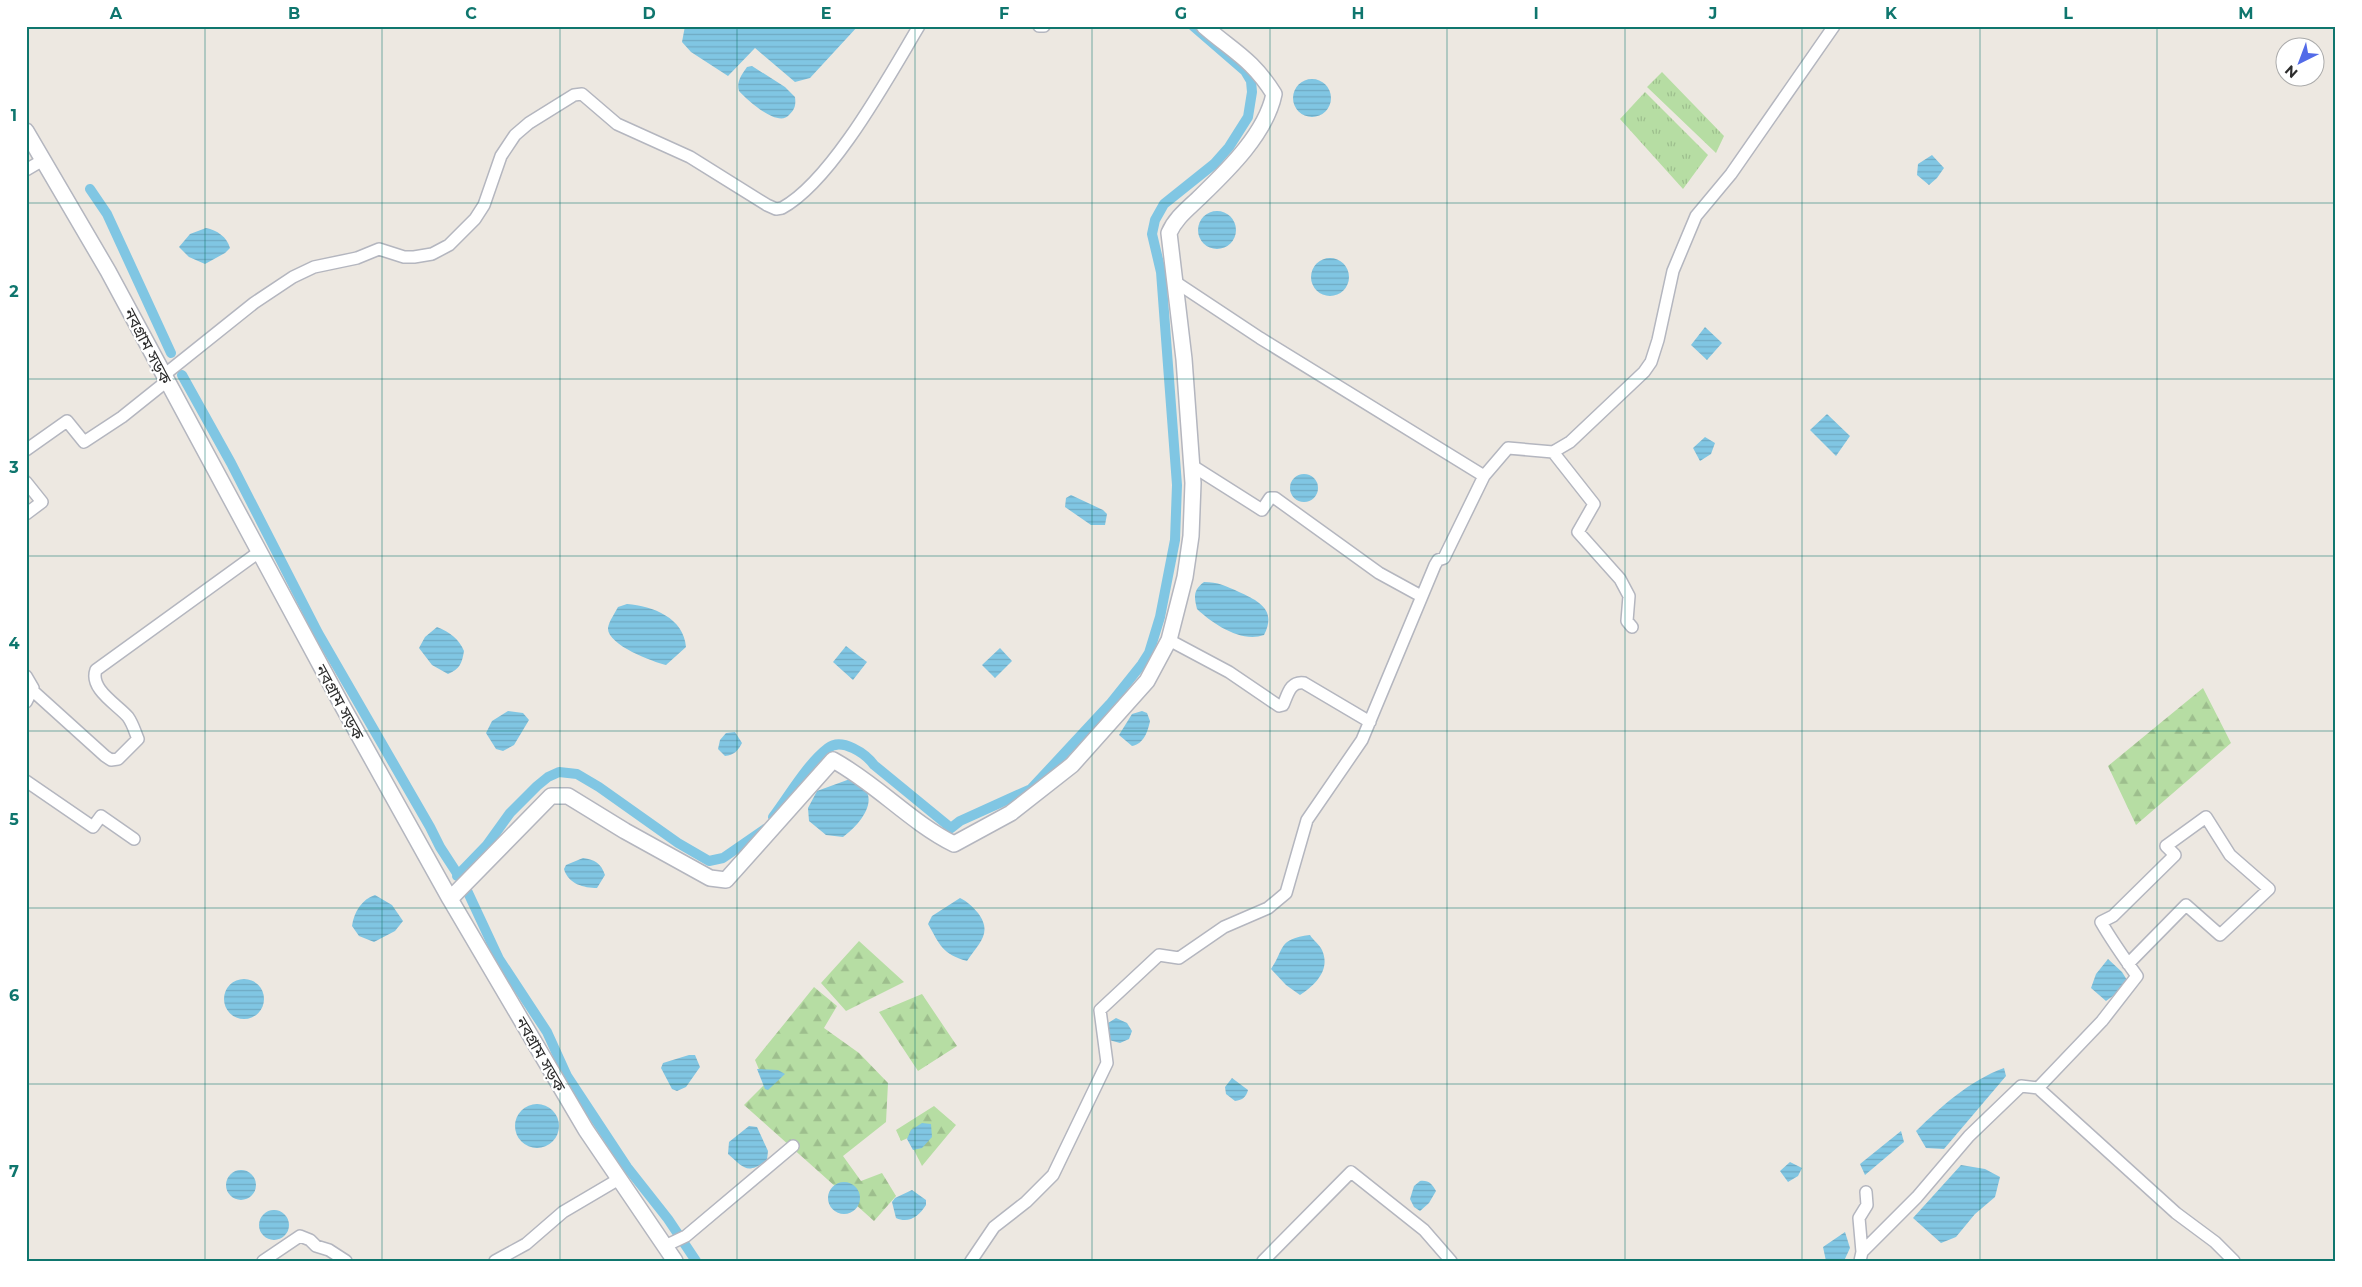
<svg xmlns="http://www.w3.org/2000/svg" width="2362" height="1287" viewBox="0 0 2362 1287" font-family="Montserrat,'Noto Sans Bengali',sans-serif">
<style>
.grass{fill:url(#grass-tufts)}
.forest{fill:url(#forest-firs)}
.water{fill:url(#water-rules)}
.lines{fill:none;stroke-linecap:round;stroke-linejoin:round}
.canal{stroke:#80c6e3;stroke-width:10}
.street-casing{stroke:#b4b6bf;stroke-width:14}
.secondary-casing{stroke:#b4b6bf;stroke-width:18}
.street{stroke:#fff;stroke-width:11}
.secondary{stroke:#fff;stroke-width:15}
.grid{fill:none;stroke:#0f766e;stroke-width:1;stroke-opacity:0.55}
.labels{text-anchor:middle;stroke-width:4.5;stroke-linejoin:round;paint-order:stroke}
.street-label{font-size:16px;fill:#2d2d2d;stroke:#fff}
.neatline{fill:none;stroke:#0f766e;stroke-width:2}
.grid-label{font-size:16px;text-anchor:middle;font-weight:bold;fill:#0f766e}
</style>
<defs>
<pattern id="grass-tufts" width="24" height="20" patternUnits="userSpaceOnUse" patternTransform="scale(1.25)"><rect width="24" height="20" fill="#b6dda3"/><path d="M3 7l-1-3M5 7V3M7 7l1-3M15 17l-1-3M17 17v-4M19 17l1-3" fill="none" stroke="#9dbe8d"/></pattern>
<pattern id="forest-firs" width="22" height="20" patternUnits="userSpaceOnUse" patternTransform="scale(1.25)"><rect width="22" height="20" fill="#b6dda3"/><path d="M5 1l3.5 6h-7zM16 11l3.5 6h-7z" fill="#9dbe8d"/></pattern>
<pattern id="water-rules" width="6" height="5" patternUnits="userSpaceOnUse" patternTransform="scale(1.25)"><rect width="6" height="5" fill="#80c6e3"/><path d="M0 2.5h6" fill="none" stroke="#6faac3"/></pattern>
</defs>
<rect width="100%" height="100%" fill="#ede8e1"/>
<path class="grass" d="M1662,72L1724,136L1716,153L1647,87Z
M1645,92L1708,155L1683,189L1620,119Z"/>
<path class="forest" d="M2203,688L2231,743L2136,825L2108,766Z
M859,941L904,982L846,1011L821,983Z
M814,987L837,1006L824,1028L859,1053L888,1083L886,1122L843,1156L861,1181L882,1173L896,1196L874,1221L744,1105L765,1084L755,1060Z
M922,994L957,1046L918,1071L879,1012Z
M934,1106L956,1125L922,1166L908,1138L901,1141L896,1130Z"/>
<path class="water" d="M685,26H858L810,78L795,82L755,48L728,76L691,52L682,42Z
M752,66L785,87L795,97C796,105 795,109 789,115C778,128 747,100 739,91C736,82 742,74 747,67Z
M1293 98a19 19 0 1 1 38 0a19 19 0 1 1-38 0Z
M1932,155L1944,168L1937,178L1929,185L1917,175L1918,164Z
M1198 230a19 19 0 1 1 38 0a19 19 0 1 1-38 0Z
M206,228C217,230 227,237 230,248L225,253L205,264L189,257L179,247L190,234Z
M1311 277a19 19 0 1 1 38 0a19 19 0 1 1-38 0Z
M1705,327L1722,343L1707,360L1691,345Z
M1827,414L1850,436L1836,456L1810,430Z
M1705,437L1715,443L1711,454L1700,461L1693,448Z
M1290 488a14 14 0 1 1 28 0a14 14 0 1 1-28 0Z
M1071,495L1103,510L1107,514L1105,525H1091L1065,507L1066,498Z
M1204,582C1218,582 1226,586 1239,592C1259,601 1277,610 1264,635C1241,643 1213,624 1197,609C1194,597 1193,590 1204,582Z
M627,604C653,606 684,618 686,647L666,665C653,662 607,645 608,628C609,621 615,613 618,607Z
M437,627C450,632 459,639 464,651C462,663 460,669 448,674L432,665L419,648L425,637Z
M846,646L867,662L853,680L833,662Z
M1000,648L1012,661L995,678L982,665Z
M508,711L523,713L529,720L514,745L503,751L496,749L486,733L492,721Z
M1142,711L1147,713L1150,721C1148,731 1144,744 1132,746L1119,735L1132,714Z
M735,732L742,743C738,751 734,755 725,756L718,749L720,740L726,733Z
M850,779C853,782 858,783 861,785C881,801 857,827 843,837L826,835L809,821L808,808L817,791Z
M583,858C595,860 601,863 605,875L597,888C584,888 568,884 564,869L566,865Z
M375,895L392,905L403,921L395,931L374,942L359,936L352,926C354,912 362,899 375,895Z
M960,898C968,902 972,906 978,913C993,933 979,943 967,961C942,954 940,945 928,924L932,916Z
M1310,935C1313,940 1320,945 1322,950C1331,970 1315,985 1300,995L1286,985L1271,969C1285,949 1277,939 1310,935Z
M2108,959L2122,972L2127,980L2117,993L2106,1001L2091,988L2096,974Z
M224 999a20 20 0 1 1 40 0a20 20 0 1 1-40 0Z
M1116,1018L1127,1023L1132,1031L1129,1039L1120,1043L1109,1040L1105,1025Z
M689,1055H695L700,1067L686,1087L677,1091L672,1089L661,1068L663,1063Z
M2004,1068L2006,1076L1944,1149L1926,1148L1916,1131C1943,1105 1969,1081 2004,1068Z
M757,1069L778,1070L785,1074L768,1090L765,1089Z
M1232,1078L1248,1090C1246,1097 1243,1100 1235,1101L1226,1094L1225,1087Z
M515 1126a22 22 0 1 1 44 0a22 22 0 1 1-44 0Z
M922,1123L931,1124L932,1137L922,1148L913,1150L907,1139L911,1130Z
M749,1126L757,1127L768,1151L767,1160C747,1175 744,1168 728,1154L729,1142Z
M1901,1131L1904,1142L1865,1175L1860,1164Z
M1790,1162L1802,1168L1798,1176L1788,1182L1780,1171Z
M1961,1165L1985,1169L2000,1177L1995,1197L1975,1214L1956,1237L1941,1243L1913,1218Z
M226 1185a15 15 0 1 1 30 0a15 15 0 1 1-30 0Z
M1420,1181C1429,1180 1432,1184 1436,1191L1429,1203L1420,1211L1414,1207L1410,1199L1414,1186Z
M828 1198a16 16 0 1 1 32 0a16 16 0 1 1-32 0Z
M912,1190L926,1200V1205C919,1216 909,1224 896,1218L892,1202L895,1198Z
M259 1225a15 15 0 1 1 30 0a15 15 0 1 1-30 0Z
M1845,1232L1850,1248L1844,1261H1826L1823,1247Z"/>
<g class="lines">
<path class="canal" d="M90,189L107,214L171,353
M182,375L231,463L318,633L430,827L440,847L464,884L499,959L547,1032L567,1076L627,1167L668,1219L696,1261
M773,817C789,796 807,764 828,748C842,737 866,754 874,765L951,828L960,821L1031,789L1110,704L1142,664L1149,653L1160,617L1175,540L1177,485L1161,272L1152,234L1155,220L1164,204L1214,164L1229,147L1248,117L1252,92L1251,81L1245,71L1193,26
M457,876L487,845L510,813L537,786L548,777L559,772L577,774L599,787L678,843L709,861L723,858L765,829"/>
<defs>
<path id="street" d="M1039,26H1044
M26,170L43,160
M1174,281L1260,338L1484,476
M164,375L254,303L293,277L314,267L357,258L379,249L404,257H414L432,254L449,245L475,219L484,205L501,156L515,135L529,123L574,95L582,94L617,124L690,157L767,205L776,209L782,208C832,181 889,76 919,26
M26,450L67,421L84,442L122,417L167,381
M1553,452L1594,504L1578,532L1620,579L1629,596L1627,621L1632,627
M1191,465L1262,510L1270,498H1275L1379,573L1421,596
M26,482L42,502L26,514
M1169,640L1229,672L1279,706L1283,705C1288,694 1290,681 1304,683L1370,722
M26,676L33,688L26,702
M33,691L105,756L111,760L118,759L138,739C135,732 133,724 128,717C118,705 89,689 96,670L259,552
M26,781L93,827L101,816L134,839
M2038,1088L2102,1021L2137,976C2124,958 2112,941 2101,922L2113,916L2175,855L2166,846L2206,817L2230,855L2269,889L2220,935L2186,905L2128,964
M665,1246L686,1236L793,1146
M1862,1252L1859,1218L1867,1205L1866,1192
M263,1261L300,1236L310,1240L316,1246L329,1250L346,1261
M495,1261L526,1244L563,1212L619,1179
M971,1261L994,1227L1026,1202L1053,1175L1107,1063L1100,1010L1159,955L1179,958L1224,927L1268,908L1286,893L1307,820L1362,740L1435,565L1438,560L1444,558L1484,476L1508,448L1553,452L1570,442L1644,372L1651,362L1658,340L1673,271L1696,216L1731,174L1834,26
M1263,1261L1351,1172L1424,1230L1451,1261
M1860,1261L1862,1252L1917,1197L1969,1136L2021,1086L2038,1088L2176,1213L2215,1242L2234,1261"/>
<path id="secondary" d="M26,131L108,271L343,707L450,899L586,1130L675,1261
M450,899L551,796H568L625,831L710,878L726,880L833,760C877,784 910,822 954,844L1011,813L1072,765L1147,681L1169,640L1185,577L1191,536L1193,483L1184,359L1169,233C1176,217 1189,208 1201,196C1229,169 1266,133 1274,94C1252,59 1234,52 1204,26"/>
</defs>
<use href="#street" class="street-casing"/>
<use href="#secondary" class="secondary-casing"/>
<use href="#street" class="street"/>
<use href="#secondary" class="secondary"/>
</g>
<path class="grid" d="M205,26V1261M382,26V1261M560,26V1261M737,26V1261M915,26V1261M1092,26V1261M1270,26V1261M1447,26V1261M1625,26V1261M1802,26V1261M1980,26V1261M2157,26V1261M26,203H2336M26,379H2336M26,556H2336M26,731H2336M26,908H2336M26,1084H2336"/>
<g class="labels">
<g class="street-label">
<text transform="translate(148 346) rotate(62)" y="6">নবগ্রাম সড়ক</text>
<text transform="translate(340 702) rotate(61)" y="6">নবগ্রাম সড়ক</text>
<text transform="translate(541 1054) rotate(60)" y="6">নবগ্রাম সড়ক</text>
</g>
</g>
<rect width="2362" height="1287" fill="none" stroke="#ffffff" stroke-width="55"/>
<g transform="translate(2300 62) rotate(222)"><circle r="24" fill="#ffffff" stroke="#ababab"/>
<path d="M0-4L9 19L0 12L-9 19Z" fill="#536be8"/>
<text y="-8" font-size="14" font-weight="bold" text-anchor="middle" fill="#2d2d2d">N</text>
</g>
<rect x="28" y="28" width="2306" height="1232" class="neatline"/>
<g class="grid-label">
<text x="116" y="19">A</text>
<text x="294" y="19">B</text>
<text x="471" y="19">C</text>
<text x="649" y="19">D</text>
<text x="826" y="19">E</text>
<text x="1004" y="19">F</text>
<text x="1181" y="19">G</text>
<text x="1358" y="19">H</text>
<text x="1536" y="19">I</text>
<text x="1713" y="19">J</text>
<text x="1891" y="19">K</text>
<text x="2068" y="19">L</text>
<text x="2246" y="19">M</text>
<text x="14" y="121">1</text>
<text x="14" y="297">2</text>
<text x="14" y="473">3</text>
<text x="14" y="649">4</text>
<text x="14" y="825">5</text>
<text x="14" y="1001">6</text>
<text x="14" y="1177">7</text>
</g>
</svg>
